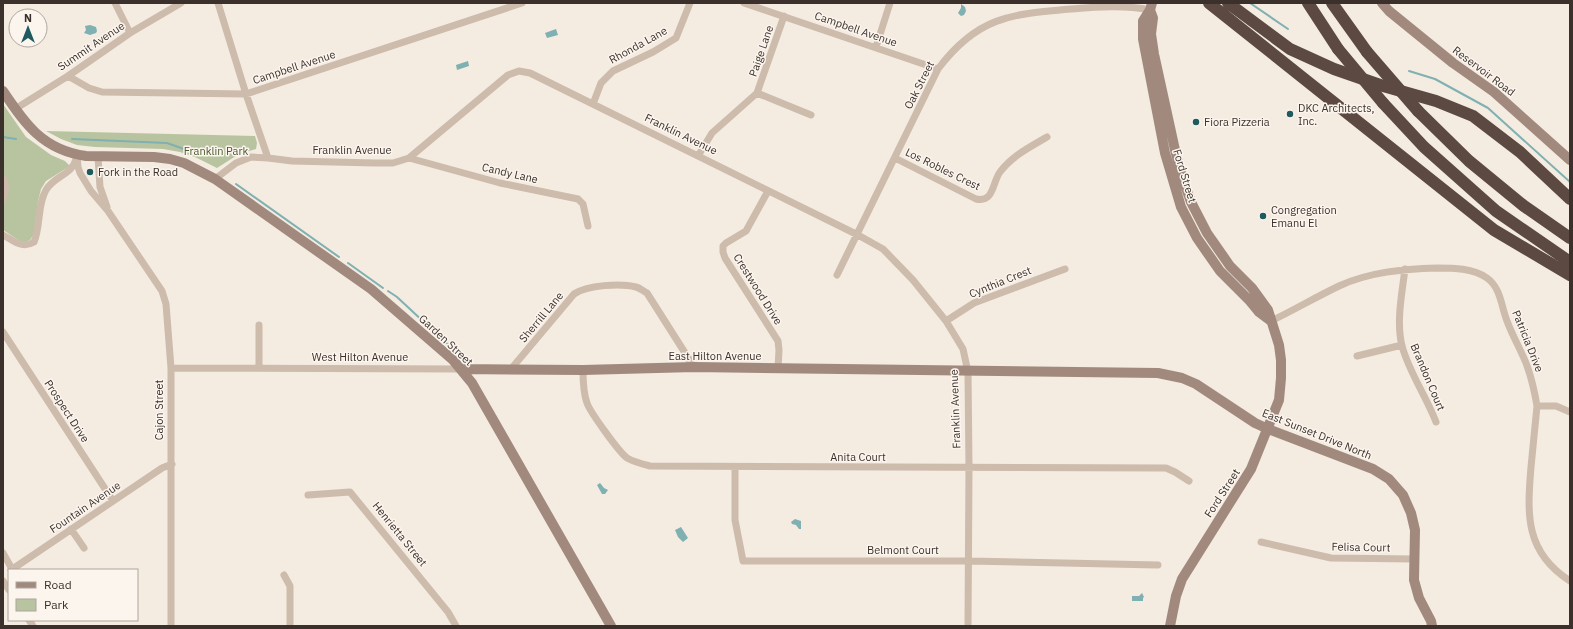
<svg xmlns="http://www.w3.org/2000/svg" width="1573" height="629" viewBox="0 0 1573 629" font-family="'IBM Plex Sans',sans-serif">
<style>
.green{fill:#b8c4a0}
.water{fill:#7fb0b2}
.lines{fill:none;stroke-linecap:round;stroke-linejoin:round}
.stream{stroke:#7fb0b2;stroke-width:2}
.street{stroke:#cdbbac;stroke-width:7}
.secondary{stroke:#a18a7d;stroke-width:10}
.highway{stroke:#5c4a42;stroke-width:12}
.highway-bridge{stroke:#5c4a42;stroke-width:12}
.poi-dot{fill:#1f5a5e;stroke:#fbf5ee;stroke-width:1.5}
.labels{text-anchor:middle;stroke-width:3;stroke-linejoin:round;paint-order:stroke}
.street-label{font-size:11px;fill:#3b302b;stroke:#fbf5ee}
.poi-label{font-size:11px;fill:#3b302b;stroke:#fbf5ee;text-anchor:start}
.park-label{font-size:11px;fill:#4a5a2e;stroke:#fbf5ee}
</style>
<rect width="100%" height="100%" fill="#f4ebe1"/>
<path class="green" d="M3,104L26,137L51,155L65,161L70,166L46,181L41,189L38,201L34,234L30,240L25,242L20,241L3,230Z
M46,131L255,136L257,143L256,149L239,154L217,168L195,157L180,152L163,149L95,147L77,145L61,139Z"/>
<path class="water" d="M961,4L965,7L966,11L964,15L961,16L958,13L961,8Z
M90,25L96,27L97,31L96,33L90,35L84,33L86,30L85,26Z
M556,29L558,35L547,38L545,33Z
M468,61L469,66L457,70L456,65Z
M600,483L604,488L608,490L605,494H602L597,485Z
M795,519L801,521V529H799L796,525L792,524L791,522Z
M681,527L688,538L683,542L678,537L675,530Z
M1142,593L1144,597L1143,598V601H1132V596H1139Z"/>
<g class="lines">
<path class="stream" d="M1250,3L1288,29
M1409,71L1435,79L1488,108L1570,182
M3,137L16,139
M72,139L167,143L184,149
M236,184L339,257
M348,263L383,288
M388,291L397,297L455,351
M461,357L464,360"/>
<path class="street" d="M115,3L130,33
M218,3L246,94L268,158
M744,3L938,69
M876,47L890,3
M68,76L89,88L102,92L246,94L522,3
M757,93L811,115
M593,104L601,83L613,71L653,52L676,38L690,3
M15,109L68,76L130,33L181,3
M77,155L78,167L80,173L91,191L108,211L162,291L166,304L171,368V626
M698,156L712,133L757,93L784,16
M98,157L100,187L107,207
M409,158L500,183L578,199L583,204L588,226
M895,158L976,199C994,203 992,183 1000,172C1012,156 1030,147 1047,137
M3,178C7,185 6,192 3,199
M215,179L236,163L251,157L268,158L292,161L375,163H393L409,158L508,75L519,71L530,73L858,235L883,249L913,280L946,321L963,349L968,372L969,468L968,626
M768,191L746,231L726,243L723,246V252L725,258L778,341L779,350L778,368
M3,235C14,241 22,249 34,242C41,226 37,205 46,190C54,176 72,175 76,159
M1405,269C1402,293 1396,322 1402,346C1409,372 1426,396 1436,422
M837,275L938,69C977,17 1010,14 1071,9C1098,7 1124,5 1150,10
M946,321L974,303L1065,269
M1271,321C1294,310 1316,297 1339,286C1369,272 1403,269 1437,268C1453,268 1473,268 1487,278C1501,288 1501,306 1507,321C1511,332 1517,343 1522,354C1530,370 1534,388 1537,406C1535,427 1533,447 1531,467C1527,515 1525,552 1570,581
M3,332L113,501
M1357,356L1402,345
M171,368L461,369
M259,368V325
M511,369L574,294C587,285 621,283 636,287C640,288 643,291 647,293L694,367
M583,370C583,381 583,392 587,403C590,412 619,452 627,458C634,462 642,464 650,466L1166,468L1175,472L1189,481
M1537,406H1556L1570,412
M735,467V520L743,561H969L1158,565
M308,495L350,492L448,612L456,626
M71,529L84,548
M1261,542L1331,558L1414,559
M3,553L12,569
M11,570L162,468L172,464
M284,575L290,586V626
M3,581L9,590
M29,620L33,626"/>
<path class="secondary" d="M1152,3L1150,10L1143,21V39L1165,153L1181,207L1197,238L1220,271L1250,301L1259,312L1271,321
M1382,3L1389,11L1453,63L1494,92L1570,160
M1150,10L1153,18L1151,34L1154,54L1175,150L1182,177L1191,202L1207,233L1230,266L1252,288L1268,310L1279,345L1281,360V378L1279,400L1251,469L1182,579L1176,596L1170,626
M3,91C25,124 43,150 86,156L154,157L170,159L184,163L215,179L371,289L453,360L472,383L611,626
M461,369L583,370L694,367L1158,373L1182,378L1196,384L1255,423L1268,429L1373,469L1389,479L1403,495L1411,513L1415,530L1414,580L1419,598L1431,621L1432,626"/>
<path class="highway" d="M1209,3L1494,230L1570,275
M1228,3L1290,49L1334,69L1383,86L1436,101L1473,116L1520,152L1570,199
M1308,3L1338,49
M1332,3L1367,52
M1383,103L1424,147L1496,211L1570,262
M1418,111L1469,161L1524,206L1570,238"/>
<path class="highway-bridge" d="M1338,49L1383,103
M1367,52L1418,111"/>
</g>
<g class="poi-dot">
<circle cx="1290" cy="114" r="4"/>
<circle cx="1196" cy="122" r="4"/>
<circle cx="90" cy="172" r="4"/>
<circle cx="1263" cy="216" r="4"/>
</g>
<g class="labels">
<g class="street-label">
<text transform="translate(856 29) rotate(19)" y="4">Campbell Avenue</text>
<text transform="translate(638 45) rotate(-29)" y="4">Rhonda Lane</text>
<text transform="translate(91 46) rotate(-34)" y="4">Summit Avenue</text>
<text transform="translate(761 51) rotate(-71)" y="4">Paige Lane</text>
<text transform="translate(294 67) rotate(-18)" y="4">Campbell Avenue</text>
<text transform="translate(1484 71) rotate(37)" y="4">Reservoir Road</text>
<text transform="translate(919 85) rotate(-63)" y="4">Oak Street</text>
<text transform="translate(681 134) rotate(26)" y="4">Franklin Avenue</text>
<text x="352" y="154">Franklin Avenue</text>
<text transform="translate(943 169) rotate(26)" y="4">Los Robles Crest</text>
<text transform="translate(510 173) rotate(13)" y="4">Candy Lane</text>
<text transform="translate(1185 176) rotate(73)" y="4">Ford Street</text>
<text transform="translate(1000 282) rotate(-22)" y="4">Cynthia Crest</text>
<text transform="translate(758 289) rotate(58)" y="4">Crestwood Drive</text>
<text transform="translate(541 317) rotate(-50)" y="4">Sherrill Lane</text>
<text transform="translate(446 340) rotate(43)" y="4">Garden Street</text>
<text transform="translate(1528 341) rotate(68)" y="4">Patricia Drive</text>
<text x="715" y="360">East Hilton Avenue</text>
<text x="360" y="361">West Hilton Avenue</text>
<text transform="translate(1428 377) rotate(67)" y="4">Brandon Court</text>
<text transform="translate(955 409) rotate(-92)" y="4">Franklin Avenue</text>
<text transform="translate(159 410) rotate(-90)" y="4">Cajon Street</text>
<text transform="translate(67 411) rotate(57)" y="4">Prospect Drive</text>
<text transform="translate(1317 434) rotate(22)" y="4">East Sunset Drive North</text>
<text x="858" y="461">Anita Court</text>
<text transform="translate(1222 493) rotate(-57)" y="4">Ford Street</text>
<text transform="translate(85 507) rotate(-34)" y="4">Fountain Avenue</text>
<text transform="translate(400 534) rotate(51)" y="4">Henrietta Street</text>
<text transform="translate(1361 547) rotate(1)" y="4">Felisa Court</text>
<text x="903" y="554">Belmont Court</text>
</g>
<g class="poi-label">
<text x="1298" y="112">DKC Architects,<tspan x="1298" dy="13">Inc.</tspan></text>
<text x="1204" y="126">Fiora Pizzeria</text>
<text x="98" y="176">Fork in the Road</text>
<text x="1271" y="214">Congregation<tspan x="1271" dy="13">Emanu El</tspan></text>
</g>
<g class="park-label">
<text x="216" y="155">Franklin Park</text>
</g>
</g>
<rect width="1573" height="629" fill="none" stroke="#3b302b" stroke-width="8"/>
<rect x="8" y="569" width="130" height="52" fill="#fbf5ee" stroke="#aea6a0"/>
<rect x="16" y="582" width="20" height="6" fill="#a18a7d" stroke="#aea6a0"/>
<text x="44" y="589" font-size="12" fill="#3b302b">Road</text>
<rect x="16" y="599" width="20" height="12" fill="#b8c4a0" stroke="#aea6a0"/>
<text x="44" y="609" font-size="12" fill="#3b302b">Park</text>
<g transform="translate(28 28)"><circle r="19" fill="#fbf5ee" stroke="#aea6a0"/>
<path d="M0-3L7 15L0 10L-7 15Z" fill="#1f5a5e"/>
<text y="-6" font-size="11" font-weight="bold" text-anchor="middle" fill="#3b302b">N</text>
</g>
</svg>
